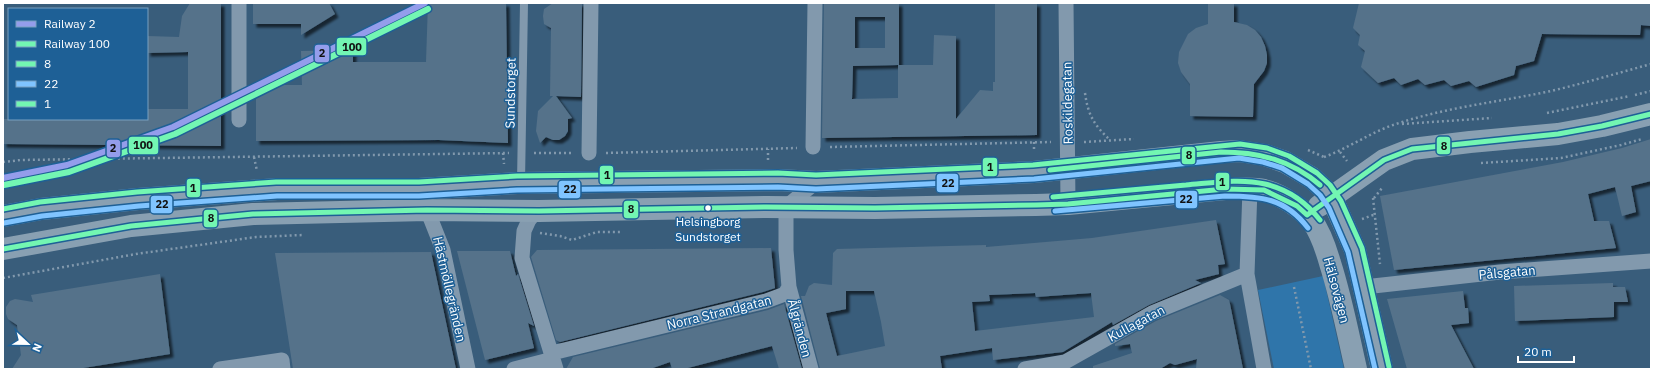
<svg xmlns="http://www.w3.org/2000/svg" width="1654" height="372" viewBox="0 0 1654 372" font-family="'IBM Plex Sans',sans-serif">
<style>
.green{fill:#2f75aa}
.building{fill:#55728a;fill-rule:evenodd;filter:url(#shadow)}
.lines{fill:none;stroke-linecap:round;stroke-linejoin:round}
.path{stroke:#8299ad;stroke-width:2.5;stroke-dasharray:2 3;stroke-linecap:butt}
.lane{stroke:#8299ad;stroke-width:8}
.street{stroke:#8299ad;stroke-width:15}
.secondary{stroke:#89a0b2;stroke-width:22}
.bus-1-casing{stroke:#1e6096;stroke-width:8}
.bus-2-casing{stroke:#1e6096;stroke-width:8}
.bus-3-casing{stroke:#1e6096;stroke-width:8}
.bus-1{stroke:#73f6b2;stroke-width:5}
.bus-2{stroke:#80c4ff;stroke-width:5}
.bus-3{stroke:#73f6b2;stroke-width:5}
.rail-1-casing{stroke:#1e6096;stroke-width:9}
.rail-2-casing{stroke:#1e6096;stroke-width:9}
.rail-1{stroke:#949deb;stroke-width:6}
.rail-2{stroke:#73f6b3;stroke-width:6}
.bus-dot{fill:#fff;stroke:#1e6096;stroke-width:1.5}
.labels{text-anchor:middle;stroke-width:3;stroke-linejoin:round;paint-order:stroke}
.bus-label{font-size:12px;fill:#fff;stroke:#1e6096}
.street-label{font-size:13px;fill:#fff;stroke:#1e6096}
.line-badge{stroke:#1e6096;stroke-width:1.5}
.pale-badge-label{font-size:11px;text-anchor:middle;font-weight:bold;fill:#111}
</style>
<defs>
<filter id="shadow"><feDropShadow dx="3.5" dy="3.5" stdDeviation="1" flood-color="#0009"/></filter>
</defs>
<rect width="100%" height="100%" fill="#395d7b"/>
<path class="green" d="M1323,276L1344,369H1274L1258,290Z"/>
<path class="building" d="M190,3H221V146L3,144V119H147V109H188V52L147,53V36L179,37L182,16Z
M253,3H329L335,14L301,35V24H253Z
M428,3H506L508,143L439,140L256,141V85H302L301,51L353,50V62H426Z
M553,3H582L581,97L556,96L572,118L568,119V131L565,136L559,140H553L546,137L540,143L536,131L538,111L553,96H550L551,28L544,24L543,16L544,9Z
M824,3H899V65H933L934,35L956,36V119L980,90L993,91V82H995V3H1037V135L822,138ZM855,17H885V48H855ZM898,65V98L852,99L853,66Z
M1208,3H1234V22L1247,25L1255,30L1261,37L1265,46L1267,55V63L1264,71L1254,84L1253,117L1190,116V84L1181,72L1178,63L1179,52L1188,34L1196,28L1208,24Z
M1359,3H1651V26L1641,25L1640,35L1542,34L1534,61L1516,66L1514,75L1476,87L1469,81L1451,86L1444,80L1425,85L1418,79L1401,85L1394,78L1378,83L1361,67L1365,51L1358,45L1360,35L1353,28Z
M1651,139V181L1631,186L1636,212L1622,216L1615,187L1588,194L1594,221H1609L1616,248L1394,270L1380,196L1563,162L1622,148Z
M1216,220L1225,264L1218,265L1219,274L1195,280L1201,283L1149,305L1113,325L1112,322L1063,352L993,360L992,348L940,356L942,369H820L801,296H805L809,286L814,283L832,285L833,253L837,249L986,245V247L1092,238ZM846,291H874L881,322L885,346L837,356L826,313L846,309ZM1035,293L1036,297L1091,293L1094,317L975,331L972,302L990,301L989,295Z
M771,248L775,288L763,292L560,342L556,340L531,257L537,250Z
M457,251H510L516,276L518,274L534,326L528,323L534,348L485,360Z
M431,252L456,369H293L275,253Z
M160,274L170,354L77,369H12L21,355L17,325L8,319L6,314V307L10,301L15,299L33,302L31,295Z
M1613,283V287H1625L1628,302H1614V317L1515,321L1514,286Z
M1463,291L1465,308H1468L1469,323L1451,325L1474,369H1407L1387,299Z
M1220,295L1229,300L1230,304L1243,369H1196L1197,359L1175,365L1170,363L1160,369H1093V366L1132,353L1130,344L1115,346V344L1156,321Z
M784,304L802,369H779L772,346L684,369H672L670,362L650,369H566L573,357L768,310Z"/>
<g class="lines">
<path class="path" d="M1085,93C1088,115 1094,125 1110,140
M1635,95L1651,91
M1547,113L1630,96
M1402,124L1492,118
M1034,142V151
M1084,142L1134,139
M830,147L1051,142
M1308,150L1324,157
M1340,152L1347,161
M503,153L504,164
M534,153H573
M606,153L797,148
M254,157L257,171
M1324,157C1349,148 1371,132 1396,124C1447,107 1499,102 1551,91C1585,83 1618,73 1651,64
M768,160V149
M3,162L21,160L509,153
M1481,163L1561,158L1621,145L1642,139
M1373,198L1380,264
M1374,198L1382,188
M1362,219L1376,214
M540,233L560,236L572,240L597,232H621
M3,278L136,254L256,237L303,235
M1294,287L1311,369"/>
<path class="lane" d="M521,182L524,3"/>
<path class="street" d="M1066,3L1068,204
M239,120V3
M813,147L815,3
M589,153L591,3
M1250,189L1247,274L1264,369
M424,202L443,250L468,369
M539,211L533,215L529,220L524,231L522,258L556,369
M789,287L811,369
M1364,287L1500,272L1651,261
M552,353L766,301L785,294L789,287L786,250V207L816,182
M220,369L282,360L283,369
M514,369L553,359
M1025,369L1065,362L1152,313L1247,274"/>
<path class="secondary" d="M1319,206L1384,160L1412,149L1470,142L1558,134L1602,126L1651,114
M3,216L41,209L138,199L277,189H419L517,183L778,180L816,182L1034,172L1221,152L1239,151L1265,155L1285,162L1312,178L1325,190L1335,205L1355,250L1382,369
M3,249L131,226L253,214L427,210L539,211L766,207L875,208L1036,205L1068,204L1225,189C1237,189 1252,187 1264,190C1282,195 1300,207 1312,221C1321,233 1326,249 1330,263C1341,297 1348,334 1356,369"/>
<defs>
<path id="bus-1" d="M1050,170L1221,152C1259,152 1291,160 1320,185
M3,249L131,226L253,214L427,210L539,211L766,207L875,208L1036,205L1068,204L1225,189L1264,190L1297,206L1307,215L1384,160L1412,149L1558,134L1602,126L1651,114"/>
<path id="bus-2" d="M1055,211L1225,196C1261,196 1285,198 1308,228
M4,223L42,216L139,206L277,196H419L517,190L778,187L816,189L1034,179L1239,158L1263,162L1282,168L1308,184L1320,195L1329,208L1348,252L1375,369"/>
<path id="bus-3" d="M1053,197C1098,193 1142,189 1186,185C1211,183 1240,178 1265,184C1287,189 1306,202 1320,220
M3,209L40,202L137,192L276,182H419L517,176L778,173L816,175L1033,165L1240,144L1267,148L1289,156L1317,173L1330,185L1341,201L1362,248L1389,367"/>
</defs>
<use href="#bus-1" class="bus-1-casing"/>
<use href="#bus-2" class="bus-2-casing"/>
<use href="#bus-3" class="bus-3-casing"/>
<use href="#bus-1" class="bus-1"/>
<use href="#bus-2" class="bus-2"/>
<use href="#bus-3" class="bus-3"/>
<defs>
<path id="rail-1" d="M3,178L67,165L173,127L425,3"/>
<path id="rail-2" d="M4,185L69,172L175,134L428,9"/>
</defs>
<use href="#rail-1" class="rail-1-casing"/>
<use href="#rail-2" class="rail-2-casing"/>
<use href="#rail-1" class="rail-1"/>
<use href="#rail-2" class="rail-2"/>
</g>
<circle class="bus-dot" cx="708" cy="208" r="3.5"/>
<g class="labels">
<g class="bus-label">
<text x="708" y="226">Helsingborg<tspan x="708" dy="15">Sundstorget</tspan></text>
</g>
<g class="street-label">
<text transform="translate(510 93) rotate(-89)" y="5">Sundstorget</text>
<text transform="translate(1067 103) rotate(-91)" y="5">Roskildegatan</text>
<text transform="translate(1507 272) rotate(-5)" y="5">Pålsgatan</text>
<text transform="translate(450 289) rotate(77)" y="5">Hästmöllegränden</text>
<text transform="translate(1337 290) rotate(75)" y="5">Hälsovägen</text>
<text transform="translate(719 312) rotate(-14)" y="5">Norra Strandgatan</text>
<text transform="translate(1136 323) rotate(-28)" y="5">Kullagatan</text>
<text transform="translate(800 328) rotate(75)" y="5">Ålgränden</text>
</g>
</g>
<g class="line-badge">
<rect x="336" y="37" width="31" height="19" rx="4" fill="#73f6b3"/>
<rect x="314" y="44" width="16" height="19" rx="4" fill="#949deb"/>
<rect x="128" y="136" width="31" height="19" rx="4" fill="#73f6b3"/>
<rect x="1436" y="136" width="15" height="19" rx="4" fill="#73f6b2"/>
<rect x="106" y="139" width="15" height="19" rx="4" fill="#949deb"/>
<rect x="1181" y="146" width="15" height="19" rx="4" fill="#73f6b2"/>
<rect x="982" y="157" width="16" height="20" rx="4" fill="#73f6b2"/>
<rect x="599" y="165" width="15" height="20" rx="4" fill="#73f6b2"/>
<rect x="1215" y="172" width="15" height="19" rx="4" fill="#73f6b2"/>
<rect x="936" y="173" width="23" height="20" rx="4" fill="#80c4ff"/>
<rect x="186" y="178" width="15" height="20" rx="4" fill="#73f6b2"/>
<rect x="558" y="180" width="23" height="19" rx="4" fill="#80c4ff"/>
<rect x="1175" y="190" width="23" height="19" rx="4" fill="#80c4ff"/>
<rect x="150" y="195" width="23" height="19" rx="4" fill="#80c4ff"/>
<rect x="623" y="200" width="16" height="19" rx="4" fill="#73f6b2"/>
<rect x="203" y="209" width="15" height="19" rx="4" fill="#73f6b2"/>
</g>
<g class="pale-badge-label">
<text x="352" y="51">100</text>
<text x="322" y="57">2</text>
<text x="143" y="149">100</text>
<text x="1444" y="150">8</text>
<text x="113" y="152">2</text>
<text x="1189" y="159">8</text>
<text x="990" y="171">1</text>
<text x="607" y="179">1</text>
<text x="1222" y="186">1</text>
<text x="948" y="187">22</text>
<text x="193" y="192">1</text>
<text x="570" y="193">22</text>
<text x="1186" y="203">22</text>
<text x="162" y="208">22</text>
<text x="631" y="213">8</text>
<text x="211" y="222">8</text>
</g>
<rect width="1654" height="372" fill="none" stroke="#ffffff" stroke-width="8"/>
<rect x="8" y="8" width="140" height="112" fill="#1e6096" stroke="#78a0c0"/>
<rect x="16" y="21" width="20" height="6" fill="#949deb" stroke="#78a0c0"/>
<text x="44" y="28" font-size="12" fill="#ffffff">Railway 2</text>
<rect x="16" y="41" width="20" height="6" fill="#73f6b3" stroke="#78a0c0"/>
<text x="44" y="48" font-size="12" fill="#ffffff">Railway 100</text>
<rect x="16" y="61" width="20" height="6" fill="#73f6b2" stroke="#78a0c0"/>
<text x="44" y="68" font-size="12" fill="#ffffff">8</text>
<rect x="16" y="81" width="20" height="6" fill="#80c4ff" stroke="#78a0c0"/>
<text x="44" y="88" font-size="12" fill="#ffffff">22</text>
<rect x="16" y="101" width="20" height="6" fill="#73f6b2" stroke="#78a0c0"/>
<text x="44" y="108" font-size="12" fill="#ffffff">1</text>
<g transform="translate(28 344) rotate(112)" stroke="#1e6096" stroke-width="3" paint-order="stroke">
<path d="M0-3L7 15L0 10L-7 15Z" fill="#ffffff"/>
<text y="-6" font-size="11" font-weight="bold" text-anchor="middle" fill="#ffffff">N</text>
</g>
<path d="M1518 356v6h56v-6" fill="none" stroke="#ffffff" stroke-width="2"/>
<text x="1524" y="356" font-size="12" fill="#ffffff" stroke="#1e6096" stroke-width="3" paint-order="stroke">20 m</text>
</svg>
